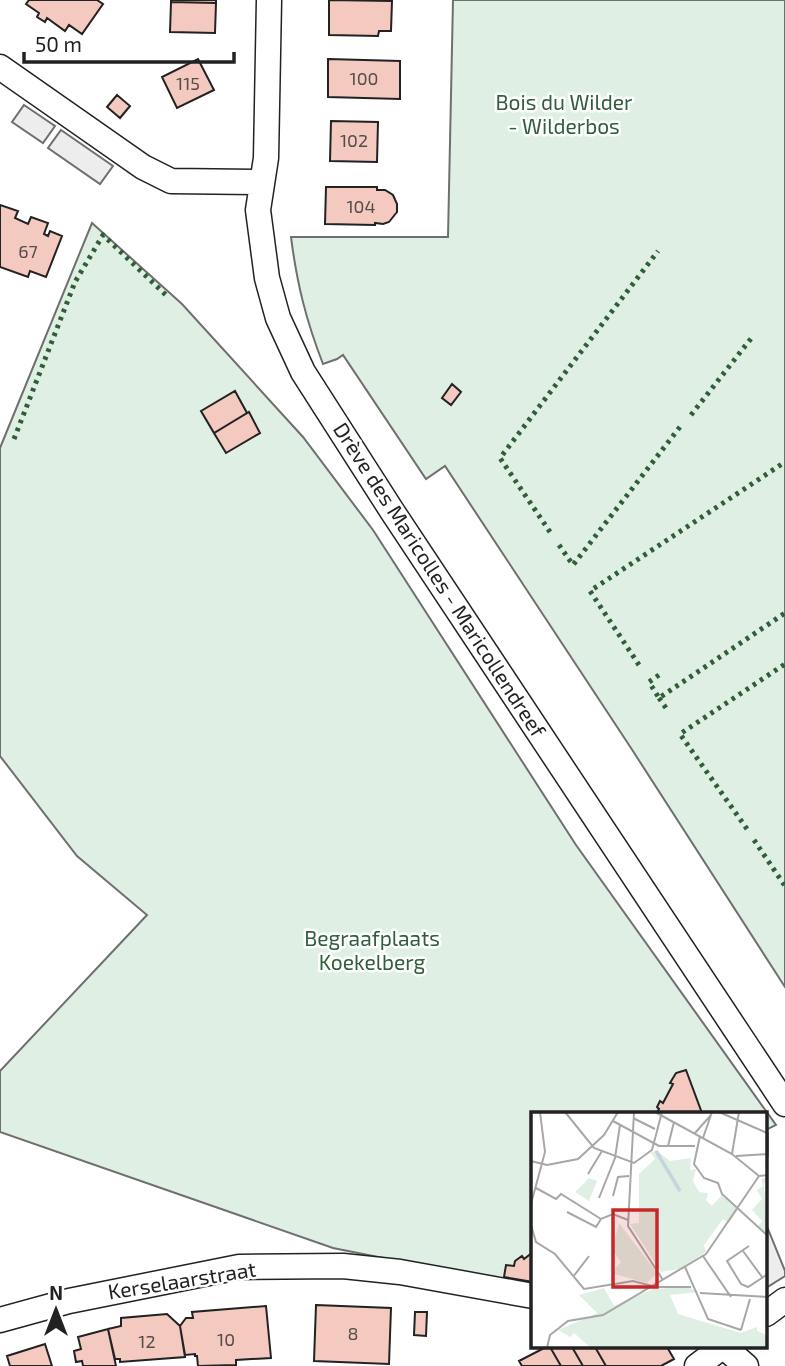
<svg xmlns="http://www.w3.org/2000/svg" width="785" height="1366" viewBox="0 0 785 1366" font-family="'Exo 2',sans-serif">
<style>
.green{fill:#e0efe3;stroke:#6f6f6f;stroke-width:2}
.parking{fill:#ededed;stroke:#6f6f6f;stroke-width:2}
.building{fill:#f3c9c0;stroke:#222;stroke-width:2}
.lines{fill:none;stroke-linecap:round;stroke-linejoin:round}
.minor-casing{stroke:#222;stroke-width:27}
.minor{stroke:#fff;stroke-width:24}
.hedge{stroke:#2f5e38;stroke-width:5;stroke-dasharray:3.5 5;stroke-linecap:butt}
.labels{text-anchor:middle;stroke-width:5;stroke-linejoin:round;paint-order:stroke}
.number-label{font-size:18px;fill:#564c4a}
.park-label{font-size:21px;fill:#2f5e38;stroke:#fff}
.street-label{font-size:21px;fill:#222;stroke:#fff}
.inset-river{fill:none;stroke:#c7d3dd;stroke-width:3.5}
.inset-road{fill:none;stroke:#a7a7a7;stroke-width:2}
.view{fill:#c62828;fill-opacity:0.15;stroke:#c62828;stroke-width:3.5}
.inset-edge{fill:none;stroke:#222;stroke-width:3.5}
</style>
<rect width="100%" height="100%" fill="#fff"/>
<path class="green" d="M453,0H785V987L631,748L445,466L426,479L343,355L337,359L323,364C306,320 297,284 291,237H448Z
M92,223L182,304L303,437L373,530L576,845L776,1125L766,1130V1114H533V1286L498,1281L333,1248L0,1132V1071L147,915L77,856L0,756V448Z"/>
<path class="parking" d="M24,105L55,126L43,143L12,122Z
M61,130L113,166L100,184L48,148Z
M766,1224L785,1271V1276L766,1288Z"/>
<path class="building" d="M29,0H97L103,4L82,34L69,25L65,31L47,18L45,22L37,17L39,13L26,4Z
M171,0H216V3L171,2Z
M329,0L392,1L391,31H379L378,36L329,35Z
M171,2L216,3L215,33L170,32Z
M198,59L214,90L177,108L162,77Z
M328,59L400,61V99L328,97Z
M117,95L130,106L120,118L107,107Z
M331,121L378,122L377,162L330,161Z
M326,187H377V190H385L393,195L397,204V212L389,222L383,224L375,223V225L325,224Z
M0,205L18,211L15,218L28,224L31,217L48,223L44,234L48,236L50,231L62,236L46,277L30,271L28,277L0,267Z
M452,384L461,392L451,405L442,398Z
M235,391L247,413L214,433L201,411Z
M249,412L260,433L226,453L214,433Z
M686,1070L702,1113L706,1112V1114H656L659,1109L657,1107L660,1101L663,1103L673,1084L670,1083L676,1073Z
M533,1252V1282L504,1277L506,1265L514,1266L515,1261L522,1256L524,1259Z
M316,1305L391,1308L389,1364L314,1361Z
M266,1306L271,1358L236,1360V1365L198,1366L197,1356H195V1354L185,1355L180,1326L186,1318H193L192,1312Z
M415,1312H427L426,1336L414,1335Z
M167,1314L180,1326L185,1357L120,1362V1359H115L108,1329L121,1326V1318Z
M108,1329L116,1366H83L82,1361L76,1362L74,1351L81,1349L78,1337Z
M45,1344L52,1366H10L7,1356Z
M546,1347H550L561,1366H522L519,1361Z
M550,1347H572L583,1366H561Z
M572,1347H595L606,1366H583Z
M595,1347H625L626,1348L628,1347H667L674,1359L661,1366H606Z"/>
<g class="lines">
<defs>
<path id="minor" d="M269,0L266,158L258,210L267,278L278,318L303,372L392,511L785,1104
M0,67L143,167L171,181L262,182
M766,1314L785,1300
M0,1320L69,1301L239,1267L343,1266L400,1272L533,1296
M724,1347L746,1366
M697,1366L722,1347"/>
</defs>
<use href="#minor" class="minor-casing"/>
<use href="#minor" class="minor"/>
<path class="hedge" d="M691,415L753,336
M14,439L75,282L103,235L168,297
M550,532L500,458L658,251
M559,545L573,565L683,423
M639,665L590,591L785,462
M659,675L649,682L659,698L785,613
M659,698L666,708
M747,829L680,734L785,664
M754,840L785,886"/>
</g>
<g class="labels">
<g class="number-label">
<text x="364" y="85">100</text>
<text x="188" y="90">115</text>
<text x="354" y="147">102</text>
<text x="361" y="213">104</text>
<text x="28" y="258">67</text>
<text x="353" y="1340">8</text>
<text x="226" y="1346">10</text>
<text x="147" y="1348">12</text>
</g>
<g class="park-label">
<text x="564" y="110">Bois du Wilder<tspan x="564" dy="24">- Wilderbos</tspan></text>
<text x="372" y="946">Begraafplaats<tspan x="372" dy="24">Koekelberg</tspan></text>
</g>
<g class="street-label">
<text transform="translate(439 580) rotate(57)" y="7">Drève des Maricolles - Maricollendreef</text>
<text transform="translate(182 1281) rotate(-9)" y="7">Kerselaarstraat</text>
</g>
</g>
<g transform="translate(531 1112)">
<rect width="236" height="236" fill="#fff"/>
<path d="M125,38L139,49L160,46L159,58L165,57L162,69L168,80L177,81L175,88L181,94L191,83L207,98L198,111L192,107L173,133L175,140L148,157L130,160L99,112L108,111V62L124,47L120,41ZM236,65L233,72L236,122L227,114L231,109L221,98L231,87L226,78L232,74L230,67ZM58,66L66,69L58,89L44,80ZM88,111L126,161L116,171L80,161L90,150L81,138ZM157,175L167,180L139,183L147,202L210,221L226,215V219L236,223V236H60L43,221L39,225L27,218L122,177ZM73,176L84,195L68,203L48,183Z" fill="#e0efe3"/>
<path class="inset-river" d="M125,39L149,79"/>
<path class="inset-road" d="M34,0L63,36L103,51L121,38L131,0M103,0L97,114L132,168M124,0L201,42L228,64L237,63M188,0L236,21M102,6L124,17M82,9L128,34H164M237,20V45M164,21L180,3M169,24L163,52L173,66L187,71L191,82L237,124M172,26L181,0M137,34L143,10M201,42L208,0M205,44L237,42M0,49L16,53L47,47L73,23L87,0M57,62L71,39M5,76L25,87L30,82L70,107L82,102L97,108M82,84L87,65L98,64M68,86L84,46L89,13M0,92L14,40L9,0M36,100L65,115L70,107M0,113L5,130L24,142L53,177L102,169L125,175H160M218,134L196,149L210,172L217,175L237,162M212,139L231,165M172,144L200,185M154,155L177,207L210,218M42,165L58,144M169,181L237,185M210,218L219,187M16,236L19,223L37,209L72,203L175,142L228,64"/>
<path class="view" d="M82,98H126V175H82Z"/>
<rect width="236" height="236" class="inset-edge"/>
</g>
<g transform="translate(56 1310)" stroke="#ffffff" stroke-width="5" paint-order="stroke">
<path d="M0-5L12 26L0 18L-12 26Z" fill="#222222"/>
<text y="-10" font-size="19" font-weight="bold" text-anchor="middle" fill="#222222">N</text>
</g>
<path d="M24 52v10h210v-10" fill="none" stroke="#222222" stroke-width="3.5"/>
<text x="35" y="52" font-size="21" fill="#222222" stroke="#ffffff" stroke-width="5" paint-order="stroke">50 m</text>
</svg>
